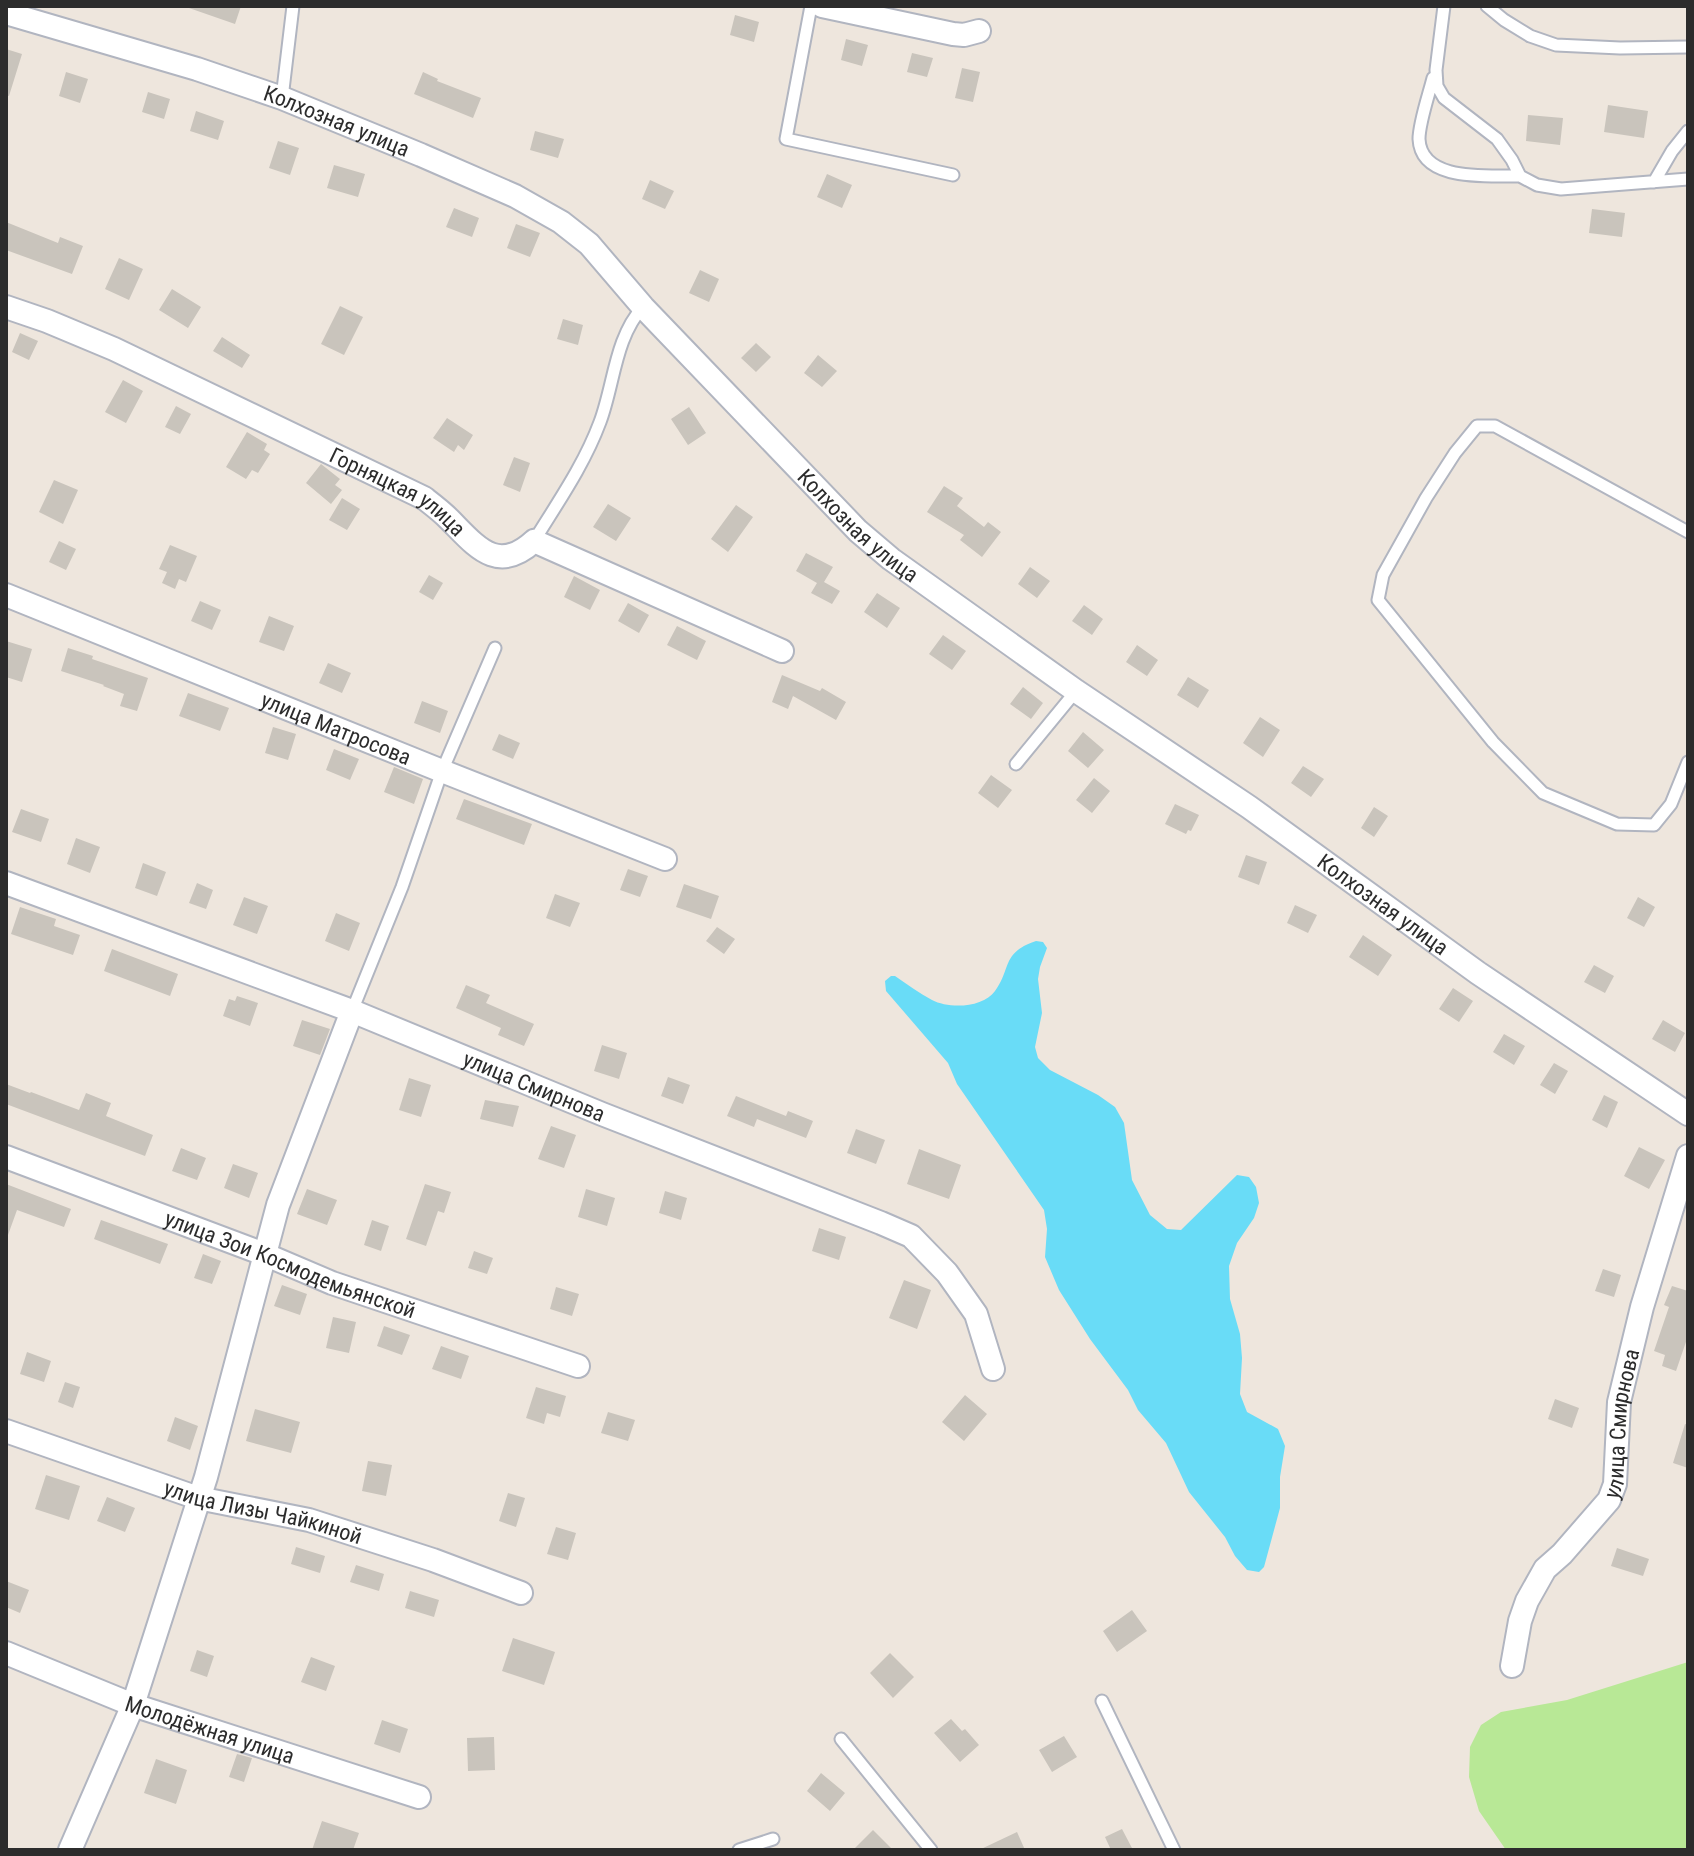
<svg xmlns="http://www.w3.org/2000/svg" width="1694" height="1856" viewBox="0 0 1694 1856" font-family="'Roboto Condensed',sans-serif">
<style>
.green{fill:#b8e896}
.water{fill:#69dcf7}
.building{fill:#c9c4bc}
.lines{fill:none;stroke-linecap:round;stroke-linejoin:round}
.lane-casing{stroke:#b1b5c0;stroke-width:15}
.street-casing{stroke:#b1b5c0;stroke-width:26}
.lane{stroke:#fff;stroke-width:11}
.street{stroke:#fff;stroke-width:22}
.labels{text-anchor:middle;stroke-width:6;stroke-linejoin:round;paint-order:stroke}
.street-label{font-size:22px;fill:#2c2c2c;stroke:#fff}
</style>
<rect width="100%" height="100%" fill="#eee6dd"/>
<path class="green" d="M1688,1662V1850H1506L1479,1811L1469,1777L1470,1747L1481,1725L1501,1712L1567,1700Z"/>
<path class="water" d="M1036,941L1043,942L1047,948L1040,967L1038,979L1042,1013L1035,1047L1038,1058L1050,1070L1098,1095L1115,1107L1124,1123L1132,1180L1150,1215L1167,1229L1181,1230L1237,1175L1249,1177L1256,1187L1259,1203L1254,1218L1237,1243L1229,1266L1230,1299L1240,1334L1242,1358L1240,1394L1247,1412L1278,1429L1285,1446L1280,1477V1508L1264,1567L1259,1572L1247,1570L1235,1556L1225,1537L1189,1492L1166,1443L1138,1410L1128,1390L1090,1339L1059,1290L1045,1257L1047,1229L1044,1210L957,1084L948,1063L886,991L885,981L891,976H895C907,984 919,993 932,1000C949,1009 983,1008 995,991C1012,967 1001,953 1036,941Z"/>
<path class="building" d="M190,6H241L235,24L189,8Z
M735,15L759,22L754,42L730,35Z
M846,39L868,45L862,66L841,60Z
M6,49L22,54L9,96L6,95Z
M912,53L933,58L927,77L907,72Z
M962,68L980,72L973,102L955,98Z
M66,72L88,79L80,103L59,96Z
M423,72L438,79L437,81L481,98L473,118L414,94Z
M148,92L170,99L164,119L142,112Z
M1608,105L1648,111L1644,138L1604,132Z
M196,111L224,121L218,140L190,131Z
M1528,115L1563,118L1560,145L1526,141Z
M535,131L564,139L558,158L530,150Z
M278,141L299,148L290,175L269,168Z
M334,165L365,174L358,197L327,188Z
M827,174L852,185L842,208L817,197Z
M650,180L674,191L665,209L642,199Z
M454,208L479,218L472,237L446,227Z
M1592,209L1625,213L1622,237L1589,233Z
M6,222L58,243L60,237L83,246L72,274L6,250Z
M516,224L540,233L530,257L507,248Z
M119,258L143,269L129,300L105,289Z
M700,270L719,279L709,302L689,293Z
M172,289L201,307L188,328L159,310Z
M340,306L363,317L344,355L321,344Z
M563,319L583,325L578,345L557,339Z
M20,333L38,341L29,360L12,352Z
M222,337L250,355L242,368L213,351Z
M756,343L771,357L756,372L741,358Z
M818,355L837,371L822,387L804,373Z
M123,380L143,391L126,423L105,412Z
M176,406L191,414L180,434L165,427Z
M689,407L706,433L688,445L671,419Z
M447,418L473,435L464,450L458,445L454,452L433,438Z
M247,432L267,444L264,450L270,454L258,473L252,470L246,479L226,467Z
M514,457L530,463L520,492L503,485Z
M321,464L340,479L335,485L342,490L331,504L306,483Z
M54,480L78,490L63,524L39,512Z
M944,486L963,498L957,506L984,527L988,522L1001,532L982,557L960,540L964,535L927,512Z
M342,498L360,509L347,530L329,520Z
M608,504L631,518L616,541L593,527Z
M736,505L753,517L728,552L711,539Z
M59,541L76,549L66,570L49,562Z
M170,545L197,556L186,582L179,579L175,589L162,583L167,572L159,569Z
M806,553L833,567L824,582L840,591L832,604L811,593L817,583L796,571Z
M1030,567L1050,581L1037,598L1018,584Z
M429,575L443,583L433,600L419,592Z
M574,576L600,590L590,610L564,597Z
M877,593L900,608L887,628L864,612Z
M200,601L221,610L212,630L191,621Z
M628,603L649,615L639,633L618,621Z
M1084,605L1103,619L1092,635L1072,621Z
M269,616L294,626L284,651L259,642Z
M677,626L706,641L697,660L667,645Z
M943,635L966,651L952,670L929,654Z
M6,641L32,649L22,682L6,677Z
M1137,645L1158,660L1147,676L1126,662Z
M68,648L93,656L92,659L148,678L137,711L120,706L124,694L103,686L104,685L61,671Z
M328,663L351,673L342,693L319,683Z
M782,675L820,691L822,688L846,702L836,720L793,696L788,709L772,702Z
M1188,677L1209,690L1198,708L1177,695Z
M1023,687L1043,703L1031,719L1010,704Z
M188,693L229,708L220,731L179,716Z
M422,701L448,711L440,733L414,723Z
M1260,717L1280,730L1263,757L1243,743Z
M273,727L296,734L288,760L265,753Z
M1083,732L1104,750L1088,768L1068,751Z
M499,734L520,743L513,759L492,750Z
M334,749L359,759L350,780L326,770Z
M1303,766L1324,779L1311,797L1291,783Z
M394,767L423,779L414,804L384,792Z
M991,775L1012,790L998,808L978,793Z
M1094,778L1110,791L1092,813L1076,800Z
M464,799L532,824L524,845L456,819Z
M1175,804L1199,815L1191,831L1188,830L1186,834L1165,824Z
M1374,807L1388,816L1374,837L1361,828Z
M21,809L49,819L41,842L12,832Z
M76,838L100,847L90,873L67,864Z
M1246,855L1267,862L1259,885L1238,877Z
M143,863L166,872L157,896L135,888Z
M628,869L648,876L640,897L620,890Z
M197,883L213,890L206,909L189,903Z
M684,884L719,896L711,919L676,907Z
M555,894L580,903L570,927L546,918Z
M244,897L268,906L257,934L233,925Z
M1638,897L1655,907L1644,927L1627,918Z
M1295,905L1317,915L1308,933L1287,923Z
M20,907L56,919L54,926L80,935L73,955L11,934Z
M336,913L360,923L349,951L325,941Z
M717,927L735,939L724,954L706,941Z
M1363,935L1392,955L1378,976L1349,957Z
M112,949L178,974L170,996L104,971Z
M1594,965L1614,976L1605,993L1584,982Z
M466,985L490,995L486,1003L534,1024L524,1046L498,1035L501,1028L456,1008Z
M1453,988L1473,1001L1459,1022L1439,1009Z
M237,996L258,1003L250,1026L223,1016L229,999L235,1001Z
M302,1020L330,1029L320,1055L293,1046Z
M1663,1020L1685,1033L1675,1052L1652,1039Z
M1504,1034L1525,1046L1514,1065L1493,1052Z
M602,1045L627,1053L619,1079L594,1071Z
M1554,1063L1568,1071L1555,1094L1540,1085Z
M668,1077L690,1085L683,1104L661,1096Z
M409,1078L431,1085L421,1117L399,1110Z
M6,1084L30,1093L31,1092L79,1110L86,1093L111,1103L106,1116L153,1135L145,1156L6,1104Z
M1604,1095L1618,1102L1607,1128L1592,1120Z
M736,1096L786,1116L788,1111L813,1121L806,1138L757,1119L754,1127L727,1116Z
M485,1100L519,1106L513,1127L480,1119Z
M551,1126L576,1135L564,1168L538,1159Z
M856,1129L885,1140L876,1164L847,1153Z
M1639,1147L1665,1160L1649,1189L1624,1176Z
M181,1148L206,1158L197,1180L172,1171Z
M919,1149L961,1165L949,1199L907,1184Z
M233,1164L258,1173L249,1198L224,1188Z
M6,1184L71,1209L64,1227L17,1210L8,1235L6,1234Z
M425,1184L451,1192L444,1213L438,1211L426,1246L406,1239Z
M307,1189L337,1200L327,1225L297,1214Z
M586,1189L615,1198L607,1226L578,1217Z
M665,1191L687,1198L681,1220L659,1213Z
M101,1220L168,1244L160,1264L94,1239Z
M372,1220L389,1226L381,1251L364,1245Z
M819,1228L846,1237L839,1260L812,1251Z
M474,1251L493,1258L487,1274L468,1268Z
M203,1254L221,1261L212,1284L194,1278Z
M1603,1269L1621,1275L1614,1297L1595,1291Z
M904,1280L931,1290L917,1329L889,1318Z
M282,1285L307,1294L300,1315L274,1306Z
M1672,1286L1688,1291V1336L1676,1371L1662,1366L1665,1355L1654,1351L1669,1307L1664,1305Z
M556,1287L579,1294L572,1316L550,1309Z
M333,1317L356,1322L349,1353L326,1348Z
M384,1326L410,1335L402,1355L377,1346Z
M441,1346L469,1356L461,1379L432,1369Z
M27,1352L51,1361L44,1382L20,1374Z
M65,1382L80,1387L73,1408L58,1402Z
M536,1387L566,1396L560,1417L547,1413L544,1424L526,1418Z
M965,1395L987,1414L964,1441L942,1422Z
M1555,1399L1579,1408L1572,1428L1548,1419Z
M255,1409L300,1422L291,1453L246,1441Z
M608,1412L635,1420L628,1441L601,1433Z
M175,1417L198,1426L190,1450L167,1441Z
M1685,1424L1688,1425V1468L1673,1463Z
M368,1461L392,1465L386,1496L362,1491Z
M46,1475L80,1486L69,1520L35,1509Z
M508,1493L525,1498L516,1527L499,1521Z
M107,1497L135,1508L125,1532L97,1521Z
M556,1527L576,1533L568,1560L547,1554Z
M296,1547L325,1556L320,1573L291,1564Z
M1617,1548L1649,1559L1643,1576L1611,1566Z
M356,1565L384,1574L379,1591L350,1582Z
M6,1581L29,1590L20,1613L6,1607Z
M410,1591L439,1600L434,1617L405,1608Z
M1132,1610L1147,1631L1117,1652L1103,1631Z
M513,1638L555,1652L544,1685L502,1671Z
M197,1650L214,1656L207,1677L190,1671Z
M890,1653L914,1677L893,1698L870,1673Z
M311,1657L335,1666L326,1691L301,1682Z
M951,1719L962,1731L965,1729L979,1745L960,1762L934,1733Z
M382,1720L408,1729L400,1753L374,1744Z
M1064,1736L1077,1757L1052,1772L1039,1750Z
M494,1737L495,1770L468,1771L467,1738Z
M237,1754L252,1758L244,1782L229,1777Z
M156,1759L187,1770L176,1804L144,1793Z
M821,1773L845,1793L830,1811L807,1791Z
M322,1821L359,1833L353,1850H312Z
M1122,1829L1133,1850H1111L1105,1837Z
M873,1830L893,1850H853Z
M1017,1832L1025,1850H979Z"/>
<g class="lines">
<defs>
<path id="lane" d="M811,6L786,139L953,175
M1444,6L1436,70L1437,86L1444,98L1497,139L1512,160L1520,176L1537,185L1561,189L1688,179
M1487,6L1504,20L1530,36L1556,45L1620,48L1688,47
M1433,78C1429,94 1419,123 1419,139C1421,183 1490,175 1520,176
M282,98L293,6
M1654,182L1672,151L1688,131
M1688,532L1495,426H1477L1455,453L1426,498L1383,575L1378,600L1493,742L1543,793L1617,824L1654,825L1671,804L1688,762
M534,541C558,502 584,465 600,422C614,385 615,337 643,307
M1016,764L1076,691
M352,1011L402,887L442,771L495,648
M1102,1701L1174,1850
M841,1739L931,1850
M739,1850L773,1839"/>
<g id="street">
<path d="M822,6L953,34L964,35L979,31"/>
<path id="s1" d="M6,13L197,69L282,98L421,155L515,196L561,222L589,244L643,307L858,531L891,559L1076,691L1249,807L1478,973L1688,1114"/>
<path id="s2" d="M6,307L47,321L114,349L424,498C433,505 441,511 449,519C476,546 497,575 534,541L782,651"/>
<path id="s3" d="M6,595L442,771L665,859"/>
<path id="s4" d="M6,883L352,1011L602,1114L881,1223L911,1236L947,1273L976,1314L993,1369"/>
<path id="s5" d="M6,1157L264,1254L332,1283L578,1366"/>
<path id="s6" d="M6,1431L198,1498L309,1520L433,1560L521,1593"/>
<path id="s7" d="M6,1653L133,1705L419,1797"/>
<path id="s8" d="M1512,1666L1520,1621L1527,1601L1545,1569L1562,1554L1609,1500L1615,1484L1619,1402L1642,1307L1688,1156"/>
<path d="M70,1850L133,1705L206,1477L278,1205L352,1011"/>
</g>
</defs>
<use href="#lane" class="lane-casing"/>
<use href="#street" class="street-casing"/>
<use href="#lane" class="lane"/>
<use href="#street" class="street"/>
</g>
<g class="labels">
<g class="street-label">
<text dy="8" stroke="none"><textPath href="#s1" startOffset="348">Колхозная улица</textPath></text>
<text dy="8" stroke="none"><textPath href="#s2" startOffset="434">Горняцкая улица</textPath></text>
<text dy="8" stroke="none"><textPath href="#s1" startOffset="1020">Колхозная улица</textPath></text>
<text dy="8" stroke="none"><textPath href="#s3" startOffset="356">улица Матросова</textPath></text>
<text dy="8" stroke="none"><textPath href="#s1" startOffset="1668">Колхозная улица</textPath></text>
<text dy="8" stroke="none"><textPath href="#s4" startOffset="566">улица Смирнова</textPath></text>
<text dy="8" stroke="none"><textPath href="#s5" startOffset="304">улица Зои Космодемьянской</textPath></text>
<text dy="8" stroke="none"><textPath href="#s8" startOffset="276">улица Смирнова</textPath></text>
<text dy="8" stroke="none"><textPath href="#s6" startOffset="270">улица Лизы Чайкиной</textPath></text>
<text dy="8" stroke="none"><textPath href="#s7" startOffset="218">Молодёжная улица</textPath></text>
</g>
</g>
<rect width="1694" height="1856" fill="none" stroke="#2c2c2c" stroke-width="16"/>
</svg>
